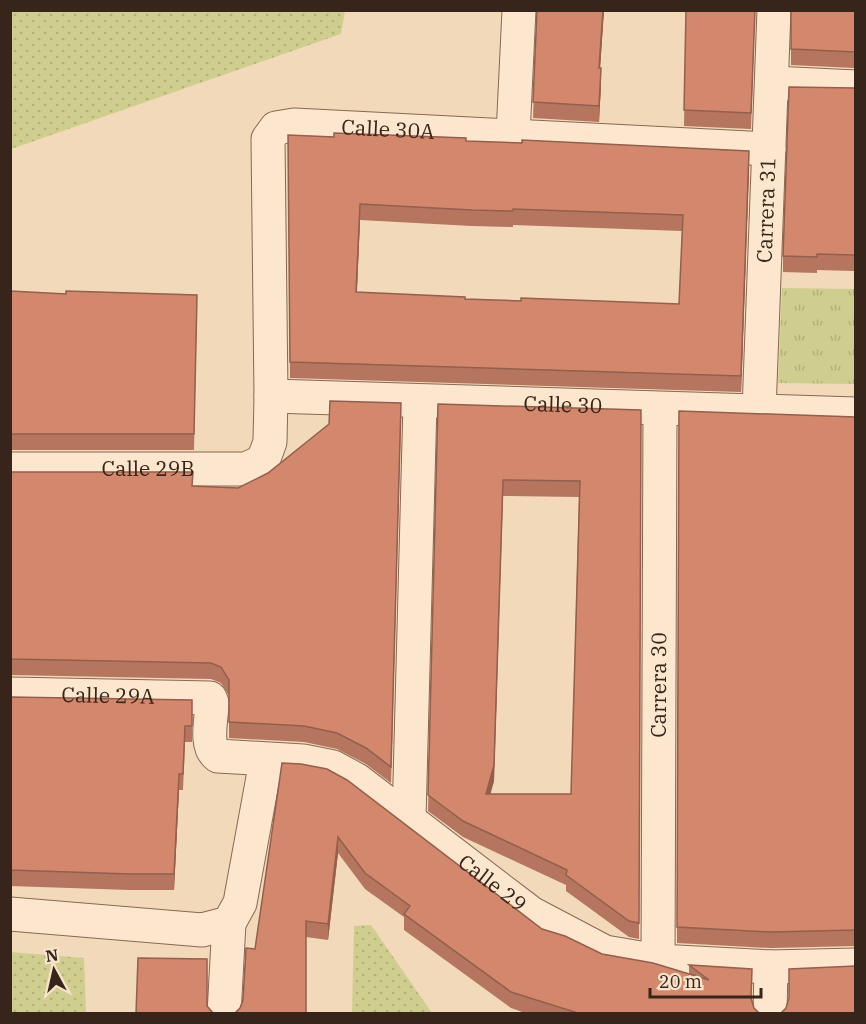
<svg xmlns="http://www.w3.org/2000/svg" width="866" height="1024" viewBox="0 0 866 1024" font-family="'IBM Plex Serif',serif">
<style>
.grass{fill:url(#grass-dots)}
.park{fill:url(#park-tufts)}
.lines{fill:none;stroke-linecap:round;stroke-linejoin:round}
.minor-casing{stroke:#896853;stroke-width:35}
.minor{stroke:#fce7ce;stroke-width:33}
.wall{fill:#b5755e;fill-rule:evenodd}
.shaded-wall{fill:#945f4c}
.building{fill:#d3886d;stroke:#945f4c;stroke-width:1.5;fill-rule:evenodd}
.labels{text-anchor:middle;stroke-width:5;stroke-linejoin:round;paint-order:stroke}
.street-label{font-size:21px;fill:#37241a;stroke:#f8e4ca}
</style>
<defs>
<pattern id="grass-dots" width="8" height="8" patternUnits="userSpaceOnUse" patternTransform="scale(1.5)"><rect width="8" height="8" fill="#d0ce8e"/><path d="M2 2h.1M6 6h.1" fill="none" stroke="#b3b17a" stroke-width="1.8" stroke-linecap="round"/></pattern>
<pattern id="park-tufts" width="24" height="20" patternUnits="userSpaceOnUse" patternTransform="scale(1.5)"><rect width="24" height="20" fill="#d0ce8e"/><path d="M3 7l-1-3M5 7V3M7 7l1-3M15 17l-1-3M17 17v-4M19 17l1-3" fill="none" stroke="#b3b17a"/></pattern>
</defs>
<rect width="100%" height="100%" fill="#f1d9ba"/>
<path class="grass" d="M10,11L11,10L345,11L341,34L11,149Z
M371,925L432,1013H352L354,926Z
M10,952L84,958L86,1013H11Z"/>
<path class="park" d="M782,288L855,289V384L778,383Z"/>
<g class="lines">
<defs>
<g id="minor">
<path d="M772,83L856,87"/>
<path d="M513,135L519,10"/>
<path id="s1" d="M271,396L856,414"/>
<path id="s2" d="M759,411L774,10"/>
<path id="s3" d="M10,469H246L263,461L270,442L271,396L268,139L276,128L294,125L769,149"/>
<path id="s4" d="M10,694L210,698L212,703C212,718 204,746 218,756L303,761L333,767L357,780L531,913L605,952L658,961L771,967L856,965"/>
<path d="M409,819L420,403"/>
<path d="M10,914L202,930L229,923L240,903L266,761"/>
<path id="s5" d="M658,961L660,409"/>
<path d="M224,1014L229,923"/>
<path d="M770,1014L771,967"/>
</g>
</defs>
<use href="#minor" class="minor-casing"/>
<use href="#minor" class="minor"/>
</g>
<path class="wall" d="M537,10H604L600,68L601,84L599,122L533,118Z
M686,10H755L751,129L684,126Z
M791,10H855V68L791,65Z
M855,88V271L817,270V273L783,272V256Z
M288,135L466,141L749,167L741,392L290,378ZM360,220L472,226L513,227V225L682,231L679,304L521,301L465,299L357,292Z
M10,291L66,294L197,295L194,450H10Z
M438,404L641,410L639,939L629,937L566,891V885L463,837L428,811ZM503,496L579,497L571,794H490L494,781Z
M679,411L855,417V946L771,948L677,943Z
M401,419L391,783L366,764L337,749L304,742L229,738V696L221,683L211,679L10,675V472L193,486L238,488Z
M10,697L192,700V742H185L183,790H179L174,890H130L10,886Z
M282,763L542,929L602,954L689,974V965L752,999L754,1008L760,1014H528L511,1008L404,930V917L365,889L338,853L328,940L306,937L240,1008L255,949Z"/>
<path class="shaded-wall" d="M603,10H604L599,84V68Z
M601,68V84L599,122V106Z
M749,151V167L741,392V376Z
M360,204V220L356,308V292Z
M503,480L494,781L486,810V794Z
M179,774V790L174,890V874Z
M338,837V853L328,940V924Z"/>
<path class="building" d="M537,10H603L599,68H601L599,106L533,102Z
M686,10H755L751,113L684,110Z
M791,10H855V52L791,49Z
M789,87L855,88V255L817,254V257L783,256Z
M334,133L466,138V141L522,143V140L749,151L741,376L290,362L288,135L334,137ZM360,204L472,210L513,211V209L683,215L679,304L521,298V301L465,299V297L356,292Z
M10,291L66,294V291L197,295L194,434H10Z
M330,401L401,403L391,767L366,748L337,733L304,726L229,722V680L221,667L211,663L10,659V472H193L192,486L238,488L268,473L329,424Z
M438,404L641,410L639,923L629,921L566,875L567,870L463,821L428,795ZM503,480L580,481L571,794H486L494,765Z
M679,411L855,417V930L771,932L677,927Z
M10,697L192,700V726H185L183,774H179L174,874H130L10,870Z
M282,763L301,764L327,769L347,780L542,929L565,936L602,954L653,963L709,980L689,965L752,969L751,998L754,1008L760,1014H581L511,992L404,914L410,906L365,873L338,837L328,924L306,921V1014H234L240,1008L243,1000L246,948L255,949Z
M138,958L207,959V1006L214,1014H136Z
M855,966V1014H780L786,1008L789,998V969Z"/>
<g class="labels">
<g class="street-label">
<text dy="7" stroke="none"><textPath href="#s3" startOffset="704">Calle 30A</textPath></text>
<text dy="7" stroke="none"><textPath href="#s2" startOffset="201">Carrera 31</textPath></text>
<text dy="7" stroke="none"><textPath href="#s1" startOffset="292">Calle 30</textPath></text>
<text dy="7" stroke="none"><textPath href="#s3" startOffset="138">Calle 29B</textPath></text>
<text dy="7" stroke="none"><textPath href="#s5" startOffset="276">Carrera 30</textPath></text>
<text dy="7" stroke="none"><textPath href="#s4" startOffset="98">Calle 29A</textPath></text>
<text dy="7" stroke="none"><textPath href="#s4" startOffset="574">Calle 29</textPath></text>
</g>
</g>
<rect width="866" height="1024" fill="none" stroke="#37241a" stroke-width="24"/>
<g transform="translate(54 970) rotate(352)" stroke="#f8e4ca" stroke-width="4.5" paint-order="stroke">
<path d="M0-4.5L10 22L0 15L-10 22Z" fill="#37241a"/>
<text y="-9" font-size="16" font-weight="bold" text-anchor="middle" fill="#37241a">N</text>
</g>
<path d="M650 988v9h111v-9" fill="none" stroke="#37241a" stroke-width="3"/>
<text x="659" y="988" font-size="18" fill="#37241a" stroke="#f8e4ca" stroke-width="4.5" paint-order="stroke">20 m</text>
</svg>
